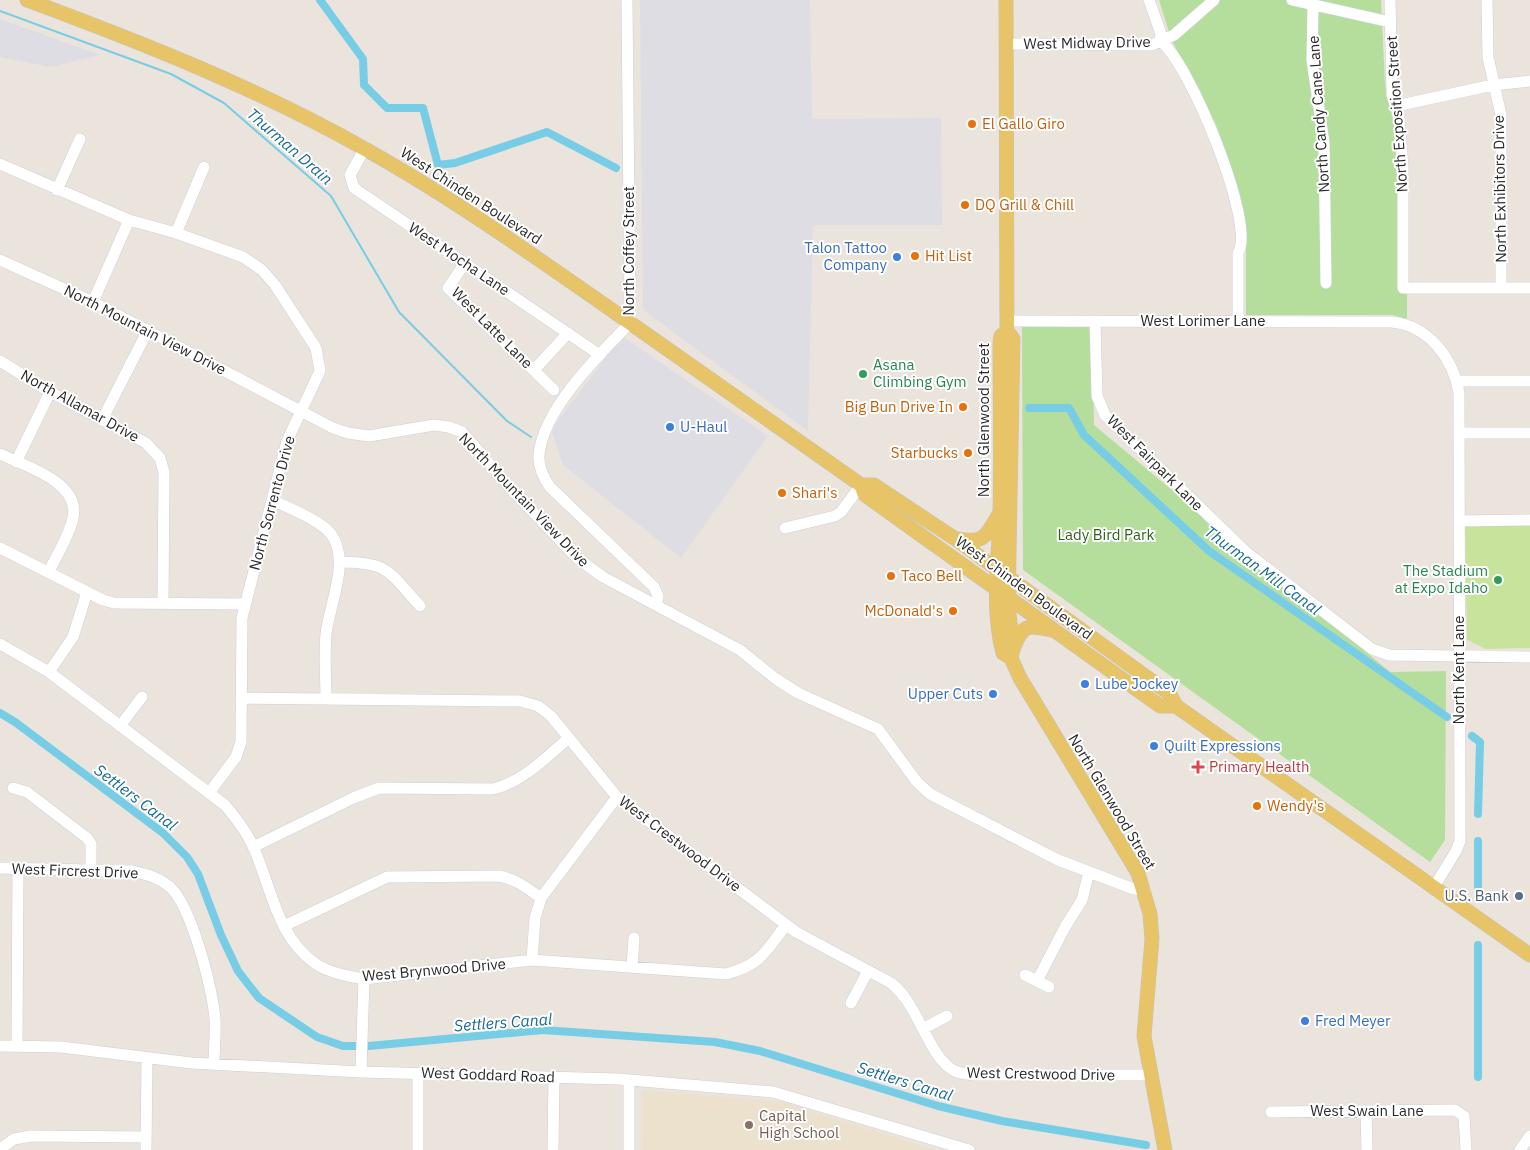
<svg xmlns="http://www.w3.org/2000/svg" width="1530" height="1150" viewBox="0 0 1530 1150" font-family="'IBM Plex Sans',sans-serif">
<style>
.industrial{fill:#dfdde4}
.education{fill:#ebe1cd}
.green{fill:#b5de9d}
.pitch{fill:#c7e49a}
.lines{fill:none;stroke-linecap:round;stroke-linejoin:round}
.stream{stroke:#77cce6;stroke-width:2}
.canal{stroke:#77cce6;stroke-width:8}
.minor-casing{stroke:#cbcfdb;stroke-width:12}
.major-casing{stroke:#c3c3c3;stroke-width:15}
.minor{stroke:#fff;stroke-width:11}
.major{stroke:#e6c467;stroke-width:14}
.food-dot{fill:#e8710a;stroke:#fff;stroke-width:2}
.shop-dot{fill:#3f7fe0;stroke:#fff;stroke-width:2}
.leisure-dot{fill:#2e9e5b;stroke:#fff;stroke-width:2}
.health-dot{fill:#e0444e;stroke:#fff;stroke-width:2}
.service-dot{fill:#5c6f8a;stroke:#fff;stroke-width:2}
.education-dot{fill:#8d6e63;stroke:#fff;stroke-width:2}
.labels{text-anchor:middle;stroke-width:4;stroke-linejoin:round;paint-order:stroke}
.street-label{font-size:15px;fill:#2a2a2a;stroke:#fff}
.food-label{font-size:15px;fill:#c56008;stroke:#fff;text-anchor:start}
.shop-label{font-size:15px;fill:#366cbe;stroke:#fff;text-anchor:start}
.leisure-label{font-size:15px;fill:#27864d;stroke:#fff;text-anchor:start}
.park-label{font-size:15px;fill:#2f621f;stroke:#fff}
.health-label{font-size:15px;fill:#be3a42;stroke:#fff;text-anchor:start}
.service-label{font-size:15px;fill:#4e5e75;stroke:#fff;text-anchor:end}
.education-label{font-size:15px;fill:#785e54;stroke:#fff;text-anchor:start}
.water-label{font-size:16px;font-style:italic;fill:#176b91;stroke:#fff}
</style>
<rect width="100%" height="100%" fill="#ebe4dd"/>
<path class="industrial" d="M640,0H810L812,119L941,118L942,225H813L808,431L643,310Z
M0,19L101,55L50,67L0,57Z
M622,336L768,436L681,558L563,465L551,430Z"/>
<path class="education" d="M642,1090L783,1102L935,1150H641Z"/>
<path class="green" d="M1159,0H1381L1385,84L1407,186V319L1392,315H1246V236L1238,190L1216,125L1171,39Z
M1092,326L1094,425L1390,672L1446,671L1445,840L1430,862L1023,570L1022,327Z"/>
<path class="pitch" d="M1530,519V648L1486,649L1467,640L1465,521Z"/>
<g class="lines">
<path class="stream" d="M0,11L171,74L224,103L331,196L399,312L507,421L531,437"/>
<path class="canal" d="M320,0L363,59L364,85L387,108H423L438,165L455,163L547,132L616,168
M1029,408H1069L1084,435L1209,551L1447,717
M0,713L15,722L163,833L187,857L198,874L221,935L238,971L259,998L317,1037L343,1046H369L543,1030L715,1042L760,1051L938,1106L1002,1121L1146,1145
M1472,736L1480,742L1478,814
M1478,841V893
M1478,945V1077"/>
<defs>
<path id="minor" d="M627,0L630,323C599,355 543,409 539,455C538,467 543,477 550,487L654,587L658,596L657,605
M1149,0L1161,34L1160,41C1188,59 1257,225 1238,253V321
M1292,0L1390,22
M1390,0L1392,95L1399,118L1403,167V288H1530
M1487,0L1488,57L1501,115V288
M1313,5L1312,60L1324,143L1326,283
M1006,44L1152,45L1174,35L1214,0
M1396,106L1493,85L1530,81
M365,148L350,175L354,188L600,355
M0,164L129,220L176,233L243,257L262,270L275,285L316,348L320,371L287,441L242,618L241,742L236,757L209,793
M57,190L80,139
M176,233L204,167
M0,260L93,302L333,428L348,433L369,436L434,425L449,427L462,432L513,491L577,558L603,577L740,650L776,679L798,693L878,729L917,782L930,794L1058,860L1131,888L1145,891
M465,263L448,288L554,390
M93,302L129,220
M1007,321L1392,322C1429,326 1453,358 1459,393L1460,841L1456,851L1434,887
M1095,321L1097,396L1105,415L1246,552L1372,649L1389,655L1530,657
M0,361L50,392L146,443L160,458L164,472L163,603
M534,370L568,333
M1457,381H1530
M102,420L148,330
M1459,433H1530
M0,454C25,466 81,482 73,518C69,536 57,555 49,571
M16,462L50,392
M272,500C288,508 320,520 331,534C351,561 329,605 326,634C324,656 326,678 326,699
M1459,521L1530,520
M785,528L835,516L841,512L861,485
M0,548L103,600L114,603L245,604
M339,562C389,562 388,571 420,606
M0,644L49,672L225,805C236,818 246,831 253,846C271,886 277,938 316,964C330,973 347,976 364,979L532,960L726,974C761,965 765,952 786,925
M49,672L73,637L87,592
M241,698L520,701L538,706L551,716L617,797L796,932L891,983C919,1004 928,1058 955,1071C961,1074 968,1074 974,1075H1151
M120,726L142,697
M13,788L27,792L87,838L91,844V869
M253,847L353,798L379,788L493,789C523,782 546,757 569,738
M0,868L131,871C146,874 158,877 170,887C192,907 212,988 215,1019C216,1034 214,1049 214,1064
M284,926L387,877L499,876C516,879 527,888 541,898
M532,960L535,918L541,898L617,797
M632,967L634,938
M1025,975L1049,987
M1037,981L1065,927L1082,900L1089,872
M851,1003L868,971
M924,1028L947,1016
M0,1046L61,1047L191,1063L361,1072L618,1079L773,1092L969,1150
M17,1046L18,868
M361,1072L364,979
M418,1073V1150
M629,1080V1150
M1366,1111L1367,1150
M1271,1112L1455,1110L1464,1116L1466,1150
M0,1149L14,1139L31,1136L146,1137
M146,1150L147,1058
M553,1150L554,1077
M1520,1150L1530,1136"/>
<path id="major" d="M27,0C143,43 257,88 365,149C449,196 527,251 606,306C691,366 776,425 861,485H874L954,538L1170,694L1176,706L1530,955
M1006,0L1007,331L1013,339L1008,605L1013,649L1011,658L1020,678L1138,873L1150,914L1152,939L1144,1036L1165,1150
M1007,331L1001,336L1000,342C1000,399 1001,456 1000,513C999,559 991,608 1003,653L1011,658
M861,485L865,495L1160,706H1176
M957,539C985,544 986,536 999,514
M1013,649C1023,625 1026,624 1051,630"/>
</defs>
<use href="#minor" class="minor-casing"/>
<use href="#major" class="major-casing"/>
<use href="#minor" class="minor"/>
<use href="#major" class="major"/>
</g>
<g class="food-dot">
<circle cx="972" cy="124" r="5"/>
<circle cx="965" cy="205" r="5"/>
<circle cx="915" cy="256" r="5"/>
<circle cx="963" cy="407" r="5"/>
<circle cx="968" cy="453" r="5"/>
<circle cx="782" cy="493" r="5"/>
<circle cx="891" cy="576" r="5"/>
<circle cx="953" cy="611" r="5"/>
<circle cx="1257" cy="806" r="5"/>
</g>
<g class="shop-dot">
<circle cx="897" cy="257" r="5"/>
<circle cx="670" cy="427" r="5"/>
<circle cx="1085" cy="684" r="5"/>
<circle cx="993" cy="694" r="5"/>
<circle cx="1154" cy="746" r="5"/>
<circle cx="1305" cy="1021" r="5"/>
</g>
<g class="leisure-dot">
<circle cx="863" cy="374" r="5"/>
<circle cx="1498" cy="580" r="5"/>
</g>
<path class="health-dot" d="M1195.5 759.5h5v5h5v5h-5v5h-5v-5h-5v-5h5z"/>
<circle class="service-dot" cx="1519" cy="896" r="5"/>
<circle class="education-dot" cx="749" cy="1125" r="5"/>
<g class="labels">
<g class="street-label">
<text transform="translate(1087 43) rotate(-1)" y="5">West Midway Drive</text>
<text transform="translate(1319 114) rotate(-94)" y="5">North Candy Cane Lane</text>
<text transform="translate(1397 114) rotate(-94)" y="5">North Exposition Street</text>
<text transform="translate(1500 189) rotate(-91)" y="5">North Exhibitors Drive</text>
<text transform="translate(471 196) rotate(33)" y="5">West Chinden Boulevard</text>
<text transform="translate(629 251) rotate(-90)" y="5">North Coffey Street</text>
<text transform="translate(459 259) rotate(34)" y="5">West Mocha Lane</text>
<text x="1203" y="326">West Lorimer Lane</text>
<text transform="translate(492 328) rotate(45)" y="5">West Latte Lane</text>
<text transform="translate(145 330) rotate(27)" y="5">North Mountain View Drive</text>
<text transform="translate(80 406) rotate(29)" y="5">North Allamar Drive</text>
<text transform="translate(984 420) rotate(-90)" y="5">North Glenwood Street</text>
<text transform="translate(1155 463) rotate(45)" y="5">West Fairpark Lane</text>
<text transform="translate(524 500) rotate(46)" y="5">North Mountain View Drive</text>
<text transform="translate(272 503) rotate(-75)" y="5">North Sorrento Drive</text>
<text transform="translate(1024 588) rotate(36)" y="5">West Chinden Boulevard</text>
<text transform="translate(1459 670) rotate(-90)" y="5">North Kent Lane</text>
<text transform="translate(1112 802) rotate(59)" y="5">North Glenwood Street</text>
<text transform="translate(680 844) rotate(37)" y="5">West Crestwood Drive</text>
<text transform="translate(75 871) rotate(2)" y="5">West Fircrest Drive</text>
<text transform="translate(434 970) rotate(-5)" y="5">West Brynwood Drive</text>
<text transform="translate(1041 1074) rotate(1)" y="5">West Crestwood Drive</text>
<text transform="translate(488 1075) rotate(2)" y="5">West Goddard Road</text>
<text x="1367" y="1116">West Swain Lane</text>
</g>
<g class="food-label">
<text x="982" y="129">El Gallo Giro</text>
<text x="975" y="210">DQ Grill &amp; Chill</text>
<text x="925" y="261">Hit List</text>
<text x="953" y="412" text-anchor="end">Big Bun Drive In</text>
<text x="958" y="458" text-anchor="end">Starbucks</text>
<text x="792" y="498">Shari's</text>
<text x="901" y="581">Taco Bell</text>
<text x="943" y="616" text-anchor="end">McDonald's</text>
<text x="1267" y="811">Wendy's</text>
</g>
<g class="shop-label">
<text x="887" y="253" text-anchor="end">Talon Tattoo<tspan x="887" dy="17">Company</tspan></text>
<text x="680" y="432">U-Haul</text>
<text x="1095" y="689">Lube Jockey</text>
<text x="983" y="699" text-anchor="end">Upper Cuts</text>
<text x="1164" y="751">Quilt Expressions</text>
<text x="1315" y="1026">Fred Meyer</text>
</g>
<g class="leisure-label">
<text x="873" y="370">Asana<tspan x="873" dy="17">Climbing Gym</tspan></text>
<text x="1488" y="576" text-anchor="end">The Stadium<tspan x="1488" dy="17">at Expo Idaho</tspan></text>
</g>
<g class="park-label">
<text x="1106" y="540">Lady Bird Park</text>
</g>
<g class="health-label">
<text x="1209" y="772">Primary Health</text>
</g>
<g class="service-label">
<text x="1509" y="901">U.S. Bank</text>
</g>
<g class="education-label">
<text x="759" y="1121">Capital<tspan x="759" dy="17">High School</tspan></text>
</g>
<g class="water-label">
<text transform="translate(290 146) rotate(41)" y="6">Thurman Drain</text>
<text transform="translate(1263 570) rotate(36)" y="6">Thurman Mill Canal</text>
<text transform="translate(136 797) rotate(37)" y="6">Settlers Canal</text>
<text transform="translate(503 1022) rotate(-4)" y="6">Settlers Canal</text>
<text transform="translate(905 1081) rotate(17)" y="6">Settlers Canal</text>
</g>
</g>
</svg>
